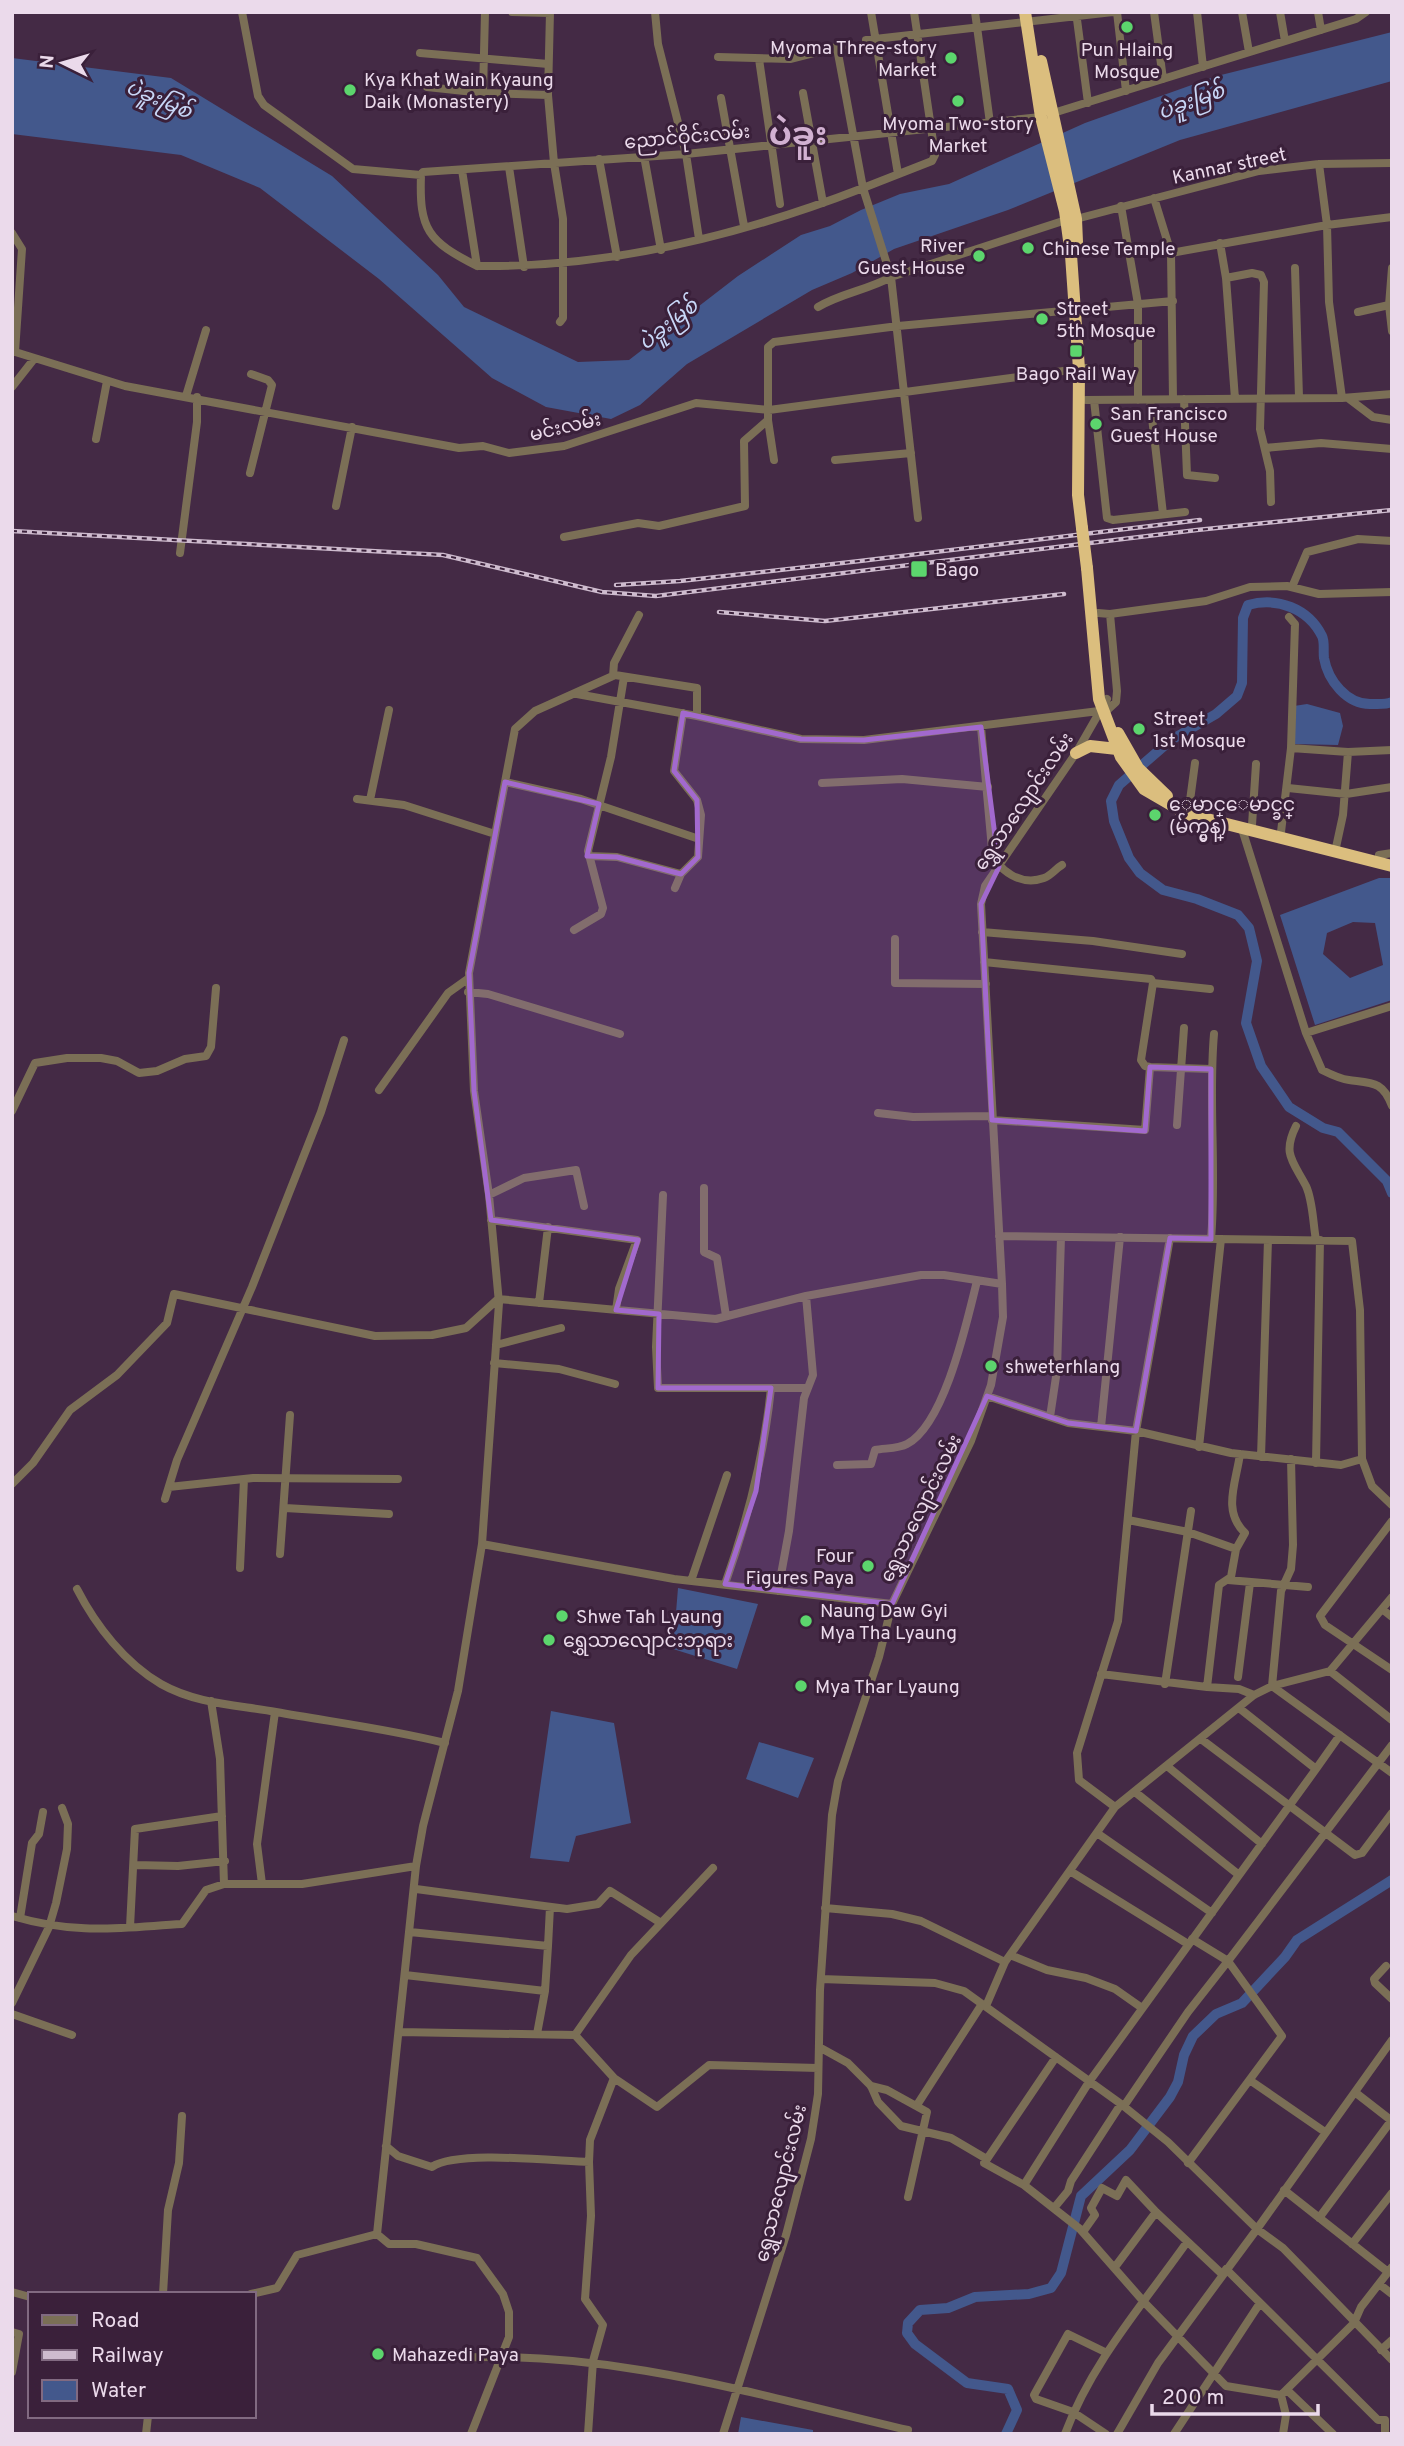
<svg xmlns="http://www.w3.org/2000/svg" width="1404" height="2446" viewBox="0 0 1404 2446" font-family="Overpass,'Noto Sans Myanmar',sans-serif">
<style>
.water{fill:#43588c;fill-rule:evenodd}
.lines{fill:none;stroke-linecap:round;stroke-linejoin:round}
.river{stroke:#43588c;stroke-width:10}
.minor{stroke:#7b6f56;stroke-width:8}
.highway{stroke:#dbbe7e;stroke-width:12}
.rail-casing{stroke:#cebbce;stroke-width:4.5}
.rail{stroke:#3a203a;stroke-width:2;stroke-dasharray:5;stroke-linecap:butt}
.highway-bridge{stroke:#dbbe7e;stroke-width:12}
.marked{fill:#a269ce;fill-opacity:0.2;stroke:#a269ce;stroke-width:5;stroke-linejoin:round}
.poi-dot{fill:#5cd56d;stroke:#3a203a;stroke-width:2.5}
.labels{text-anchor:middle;stroke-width:6;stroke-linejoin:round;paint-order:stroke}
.poi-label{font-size:19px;fill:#ebdaeb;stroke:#3a203a;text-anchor:start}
.street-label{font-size:19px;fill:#ebdaeb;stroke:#3a203a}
.water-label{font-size:21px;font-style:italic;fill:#c8d7f7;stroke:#3a203a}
.town-label{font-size:33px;font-weight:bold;fill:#d2b1d2;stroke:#3a203a}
</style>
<rect width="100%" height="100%" fill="#442a45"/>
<path class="water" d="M1392,32V81L1180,140L1008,210L894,249L852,273L812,290L687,364L640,405L611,419L546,407L492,378L379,279L260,188L181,155L12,134V58L171,78L332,176L438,275L464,307L578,362L629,360L738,276L801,235L830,226L861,210L900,194L949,184L1085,123L1217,76Z
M1307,704L1340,713L1343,726L1338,745L1293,744L1294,706Z
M1379,878H1392V1000L1315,1025L1280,915ZM1353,922L1375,923L1383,965L1350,978L1323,954L1327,933Z
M678,1588L758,1604L737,1669L673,1649Z
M551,1711L614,1723L631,1823L576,1836L569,1862L530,1858Z
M759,1742L814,1758L798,1798L746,1779Z
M741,2417L813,2430V2434H738Z"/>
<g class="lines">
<path class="river" d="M1392,702C1385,705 1378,704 1370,704C1347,704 1328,681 1324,658C1323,651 1325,642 1322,636C1308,608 1277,597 1248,605L1243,618L1242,683L1237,696L1216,714L1171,740L1119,785L1111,801L1114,821L1129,858L1140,873L1163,890L1197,899L1238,915L1249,928L1257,961L1246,1023L1261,1066L1289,1107L1323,1128L1338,1132L1387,1181L1392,1193
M1006,2434L1017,2410L1008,2389L967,2383L915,2344L907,2333L908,2323L920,2310L948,2308L975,2297L1029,2294L1051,2288L1061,2273L1081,2196L1130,2150L1170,2097L1178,2082L1184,2055L1193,2036L1216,2014L1242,2003L1285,1957L1297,1940L1392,1880"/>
<path class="minor" d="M242,12L258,96L264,105L353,169L421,175L423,172L686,154L1041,117
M485,12L483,93L548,95
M512,12L550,13
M550,12L548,95L554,163L563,219V318L560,322
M655,12L658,44L686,154L699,239
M871,12L898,174
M975,12L990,123
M1076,12L1088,103
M1117,12L1126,91
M1154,12L1163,79
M1197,12L1203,67
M1242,12L1249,52
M1280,12L1285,41
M1318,12L1321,30
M866,40L1113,12
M837,48L863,188L932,161L935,155L914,12
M420,53L548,64
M718,57L790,59L845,45
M759,59L780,204
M427,87L483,93
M803,93L823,203
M721,98L744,226
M1050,114L1356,19L1366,12
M644,156L661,250
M599,159L617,257
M1319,164L1327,225L1329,302L1342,398
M509,167L524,267
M462,170L477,266C610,268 739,236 863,188L891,277C868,290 841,293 818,307
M421,175C419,230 428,241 477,266
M1154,198L1171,253L1173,399
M1121,206L1138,304V400
M1076,219L1259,171L1319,164L1392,163
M12,233L22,249L15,352
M1220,243L1226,278
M1171,253L1327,225L1392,217
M1295,268L1299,397
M1392,268L1389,305L1392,331
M1358,312L1389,305
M12,351L125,386L459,448L483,446L509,453L564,446L696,403L769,410L1086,368
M12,387L34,359
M186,396L206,330
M1348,398L1373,417L1392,420
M1184,399L1187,475L1215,478
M1235,399L1226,278L1252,273L1261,275L1264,282L1260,429L1270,471L1271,502
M1086,400L1342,398L1392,394
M1094,400L1107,518L1113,520L1185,512
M1150,400L1163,514
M768,420L774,460
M96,439L107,381
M1265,448L1321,443L1392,449
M835,460L911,453
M250,473L272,385L268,380L251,374
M336,506L352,427
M918,518L891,277L1066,220
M564,537L638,523L659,526L745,506L744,441L768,420V347L774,342L898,326L1173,301
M180,553L197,422V397
M1292,587L1307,552L1358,539L1392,541
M1098,613L1110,614L1206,601L1250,587L1287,586L1319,594L1392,592
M613,676L614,663L639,615
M577,694L697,716
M1103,714L1116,702L1117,691L1110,614
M981,727L992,849C997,872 1022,886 1044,878C1052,875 1055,869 1062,865
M1291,748L1348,752L1392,750
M505,782L581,799L699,839
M822,783L902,779L988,787
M1288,788L1346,794L1392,787
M357,799L404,805L495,834
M370,800L389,710
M1189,808L1195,763
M1252,825L1256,764
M1242,829L1306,1033L1322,1070C1330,1074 1340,1079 1349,1080C1372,1083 1383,1081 1392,1106
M1281,832L1291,748L1295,624L1289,617
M1335,852L1343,815L1348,752
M1379,855L1392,853
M589,856L617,857L681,874
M675,888L681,874L698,857L701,815L697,800L674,771L683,713
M574,930L601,914L603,908L588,851L611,757L624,677
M982,932L1093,941L1182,954
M895,939V983L986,984
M984,962L1151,979L1153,983L1141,1060L1145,1066L1150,1067L1145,1130L992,1120
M1153,983L1210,989
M468,992L488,994L620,1034
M1306,1033L1392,1006
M1150,1067L1211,1069
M379,1090L448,993L469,978
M12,1111L35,1063L67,1058H101L117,1061L139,1073L157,1071L185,1059L206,1056L211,1047L216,988
M878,1113L913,1117L992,1116
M1177,1125L1184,1028
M1296,1126C1282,1154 1293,1161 1306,1186C1313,1201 1313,1224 1316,1240
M704,1188V1252L717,1258L726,1316
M489,1195L524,1178L576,1170L584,1206
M663,1195L656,1347L658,1388H806
M491,1220L637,1240L619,1289L616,1310
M999,1236L1352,1241L1360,1310L1362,1459L1372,1486L1392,1505
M1170,1238L1136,1431L1118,1621L1077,1753L1079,1780L1115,1807L1254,1695L1272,1686L1330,1671L1392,1597
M1211,1239C1217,1170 1208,1102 1214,1034
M539,1303L548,1227
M496,1345L561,1328
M494,1363L559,1369L615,1384
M987,1396L1068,1423L1136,1431L1231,1453L1341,1465L1362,1459
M1050,1417L1057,1370L1061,1237
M1101,1427L1120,1237
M1199,1447L1221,1239
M1261,1457L1268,1240
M1291,1459L1293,1545L1291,1569L1281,1591L1272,1686L1392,1773
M1316,1463L1320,1240
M837,1465L871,1464L875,1450C884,1448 898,1449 907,1444C945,1424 967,1321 977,1281
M12,1484L33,1463L70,1410L117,1375L167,1323L174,1294L375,1336L432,1335L466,1328L498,1299L716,1319L806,1296L921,1275H944L1002,1284
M169,1487L253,1478L398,1479
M165,1499L177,1460L252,1287L321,1112L344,1040
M285,1508L389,1514
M1128,1520L1188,1532L1236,1549
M1392,1521L1320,1616L1325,1625L1392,1670
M482,1544L499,1303L489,1195L474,1091L469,973L515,729L535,711L615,675L697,688V716L801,739L864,740L1099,711
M280,1554L290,1415
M240,1568L244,1479
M1228,1580L1308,1587
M691,1581L727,1475
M725,1584C748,1519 764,1457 771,1388
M77,1589C96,1626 125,1663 161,1684C196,1704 238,1705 276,1712C332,1722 389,1729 445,1743
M778,1591L789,1531L804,1398L813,1375L806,1296
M1382,1609L1392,1617
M1330,1671L1392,1720
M1101,1674L1207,1687L1219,1585L1231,1577L1236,1549L1245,1533C1222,1511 1236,1483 1240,1454
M1238,1677L1250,1583
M1165,1684L1191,1511
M1207,1687L1239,1689L1254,1695
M211,1701L220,1759L224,1884
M1201,1739L1355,1855L1362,1853L1392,1813
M1167,1766L1262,1844
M1316,1769L1340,1735
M1135,1792L1239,1875
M1097,1833L1212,1913
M135,1865L178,1866L225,1861
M1070,1871L1188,1944
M262,1884L257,1844L275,1712
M416,1889L567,1909L598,1904L610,1891L661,1923
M825,1908L892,1914L921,1921L1005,1962
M12,1916C77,1935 116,1928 182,1924L206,1890L224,1884H302L416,1866
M20,1918L32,1843L39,1834L43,1812
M130,1927L135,1829L222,1816
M410,1932L548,1946L550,1907
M1010,1955L1047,1970L1086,1978L1115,1989L1142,2008
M1386,1966L1374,1979L1375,1983L1392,1999
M405,1975L545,1991L537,2034
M821,1979L935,1983L964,1991L1121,2104L1168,2142L1257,2229L1283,2248L1392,2360
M545,1991L548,1946
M12,2003L49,1927L56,1903L67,1849L68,1824L62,1808
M986,2006L1005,1962L1115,1807
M12,2014L72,2035
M399,2032L575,2035L631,1955L713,1868
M575,2035L614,2078L657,2107L709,2065L818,2068
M819,2047L848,2063L871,2086L878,2102L901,2126L951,2138L985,2158L984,2163L1024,2185L1080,2229L1144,2302L1226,2386L1281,2395L1286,2415L1283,2434
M1251,2081L1325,2132
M871,2086L887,2090L927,2112L908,2197
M1356,2093L1392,2121
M917,2105L982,2004
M1124,2106L1188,2012L1228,1961L1192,1939
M386,2146L398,2156L432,2167C456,2150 555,2161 589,2162
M985,2162L1056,2057
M1188,2163L1282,2036L1228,1961L1392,1745
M1024,2185L1089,2082L1316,1769L1239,1708
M1284,2190L1388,2272
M1054,2208L1068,2191L1071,2181L1121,2104
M1319,2218L1391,2121
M1083,2232L1095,2215L1091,2208L1102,2188L1117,2196L1126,2180L1156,2212
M377,2234L416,1866L423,1826L458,1691L482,1544L674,1579L892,1604
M377,2234L389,2244H416L477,2258L503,2294L509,2312V2337L471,2434
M1352,2244L1392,2193
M1115,2267L1156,2212L1222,2274
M1226,2269L1378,2420H1385V2434
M1379,2284L1392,2294
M12,2292L30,2297
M163,2294L168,2210L179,2163L182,2116
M251,2294L277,2288L297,2255L377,2234
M12,2332L19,2334L12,2372
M1381,2350L1392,2340
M452,2358C608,2349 758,2395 908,2430
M1287,2390L1333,2434
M1281,2395L1354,2323L1361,2307L1392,2267
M146,2434L148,2416
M588,2434L593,2361L603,2325L585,2299L591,2216L589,2162L590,2140L614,2078
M723,2434L786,2235L811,2139L818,2094L820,1990L832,1815L838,1781L879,1657L892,1604L971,1441L991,1385L1003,1317L1002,1284L981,904L985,886L1076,753L1107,699
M1065,2434C1091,2363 1144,2303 1187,2242
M1106,2434L1073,2412L1036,2399L1034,2395L1068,2334L1107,2353
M1117,2434L1158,2363L1257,2229L1392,2040
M1174,2434L1260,2303"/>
<path class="highway" d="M1025,12L1041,117L1065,211L1071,255L1079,369L1078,495L1082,528
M1041,61L1076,219L1077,242
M1087,568L1099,699L1121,757L1144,789L1187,814L1392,866
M1118,733L1138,768L1167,796
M1076,753L1090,746L1117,749"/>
<defs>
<path id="rail" d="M12,531L443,555L602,592L656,596L1197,530L1392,510
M616,585L680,581L860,561L1200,520
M719,612L825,621L1064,594"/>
</defs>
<use href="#rail" class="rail-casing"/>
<use href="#rail" class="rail"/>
<path class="highway-bridge" d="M1082,528L1087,568"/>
</g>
<path class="marked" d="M683,713L801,739L864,740L981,727L999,867L981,904L992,1120L1145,1131L1150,1067L1211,1069V1239L1170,1238L1136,1431L1068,1423L987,1396L892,1604L725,1584L756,1491L771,1388H658L659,1314L616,1310L638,1240L491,1220L474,1091L469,973L505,782L599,804L587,856L617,857L681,874L698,857L697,800L674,771Z"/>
<g class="poi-dot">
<circle cx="1127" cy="27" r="7"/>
<circle cx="951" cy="58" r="7"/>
<circle cx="350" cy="90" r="7"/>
<circle cx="958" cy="101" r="7"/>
<circle cx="1028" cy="248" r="7"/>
<circle cx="979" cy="256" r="7"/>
<circle cx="1042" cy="319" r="7"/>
<rect x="1069" y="344" width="14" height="14" rx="3.5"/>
<circle cx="1096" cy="424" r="7"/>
<rect x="910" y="560" width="18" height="18" rx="3.5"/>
<circle cx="1139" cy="729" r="7"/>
<circle cx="1155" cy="815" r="7"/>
<circle cx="991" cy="1366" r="7"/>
<circle cx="868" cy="1566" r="7"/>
<circle cx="562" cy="1616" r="7"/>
<circle cx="806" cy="1621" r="7"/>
<circle cx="549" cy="1640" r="7"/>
<circle cx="801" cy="1686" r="7"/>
<circle cx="378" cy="2354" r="7"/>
</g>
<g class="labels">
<g class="poi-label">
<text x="937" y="54" text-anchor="end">Myoma Three-story<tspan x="937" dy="22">Market</tspan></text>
<text x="1127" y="56" text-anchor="middle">Pun Hlaing<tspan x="1127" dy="22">Mosque</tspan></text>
<text x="364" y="86">Kya Khat Wain Kyaung<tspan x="364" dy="22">Daik (Monastery)</tspan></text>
<text x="958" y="130" text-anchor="middle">Myoma Two-story<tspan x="958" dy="22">Market</tspan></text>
<text x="965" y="252" text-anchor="end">River<tspan x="965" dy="22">Guest House</tspan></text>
<text x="1042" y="255">Chinese Temple</text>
<text x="1056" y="315">Street<tspan x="1056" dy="22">5th Mosque</tspan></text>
<text x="1076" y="380" text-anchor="middle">Bago Rail Way</text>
<text x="1110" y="420">San Francisco<tspan x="1110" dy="22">Guest House</tspan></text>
<text x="935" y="576">Bago</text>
<text x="1153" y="725">Street<tspan x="1153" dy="22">1st Mosque</tspan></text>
<text x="1169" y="811">ေမာင္ေမာင္ခင္<tspan x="1169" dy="22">(မ်က္မွန္)</tspan></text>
<text x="1005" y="1373">shweterhlang</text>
<text x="854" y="1562" text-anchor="end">Four<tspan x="854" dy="22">Figures Paya</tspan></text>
<text x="820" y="1617">Naung Daw Gyi<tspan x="820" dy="22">Mya Tha Lyaung</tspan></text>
<text x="576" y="1623">Shwe Tah Lyaung</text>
<text x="563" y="1647">ရွှေသာလျောင်းဘုရား</text>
<text x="815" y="1693">Mya Thar Lyaung</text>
<text x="392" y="2361">Mahazedi Paya</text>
</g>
<g class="street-label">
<text transform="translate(687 136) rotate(-5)" y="7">ညောင်ဝိုင်းလမ်း</text>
<text transform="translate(1229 165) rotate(-12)" y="7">Kannar street</text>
<text transform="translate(565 426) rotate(-13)" y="7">မင်းလမ်း</text>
<text transform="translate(1023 801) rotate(-56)" y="7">ရွှေသာလျောင်းလမ်း</text>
<text transform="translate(920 1508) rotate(-64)" y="7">ရွှေသာလျောင်းလမ်း</text>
<text transform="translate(780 2183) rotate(-76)" y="7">ရွှေသာလျောင်းလမ်း</text>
</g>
<g class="water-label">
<text transform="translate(159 99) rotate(23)" y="7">ပဲခူးမြစ်</text>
<text transform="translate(1191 101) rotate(-20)" y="7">ပဲခူးမြစ်</text>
<text transform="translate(668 324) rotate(-38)" y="7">ပဲခူးမြစ်</text>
</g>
<g class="town-label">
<text x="798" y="145">ပဲခူး</text>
</g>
</g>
<rect width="1404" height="2446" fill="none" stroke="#ebdaeb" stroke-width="28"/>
<rect x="28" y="2292" width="228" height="126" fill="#3a203a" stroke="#816a81" stroke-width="2"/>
<rect x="42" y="2315" width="35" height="10" fill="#7b6f56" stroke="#816a81" stroke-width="2"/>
<text x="91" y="2327" font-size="21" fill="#ebdaeb">Road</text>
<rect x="42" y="2350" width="35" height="10" fill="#cebbce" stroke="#816a81" stroke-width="2"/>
<text x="91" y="2362" font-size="21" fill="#ebdaeb">Railway</text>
<rect x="42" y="2380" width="35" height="21" fill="#43588c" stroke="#816a81" stroke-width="2"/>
<text x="91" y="2397" font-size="21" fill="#ebdaeb">Water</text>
<g transform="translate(63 63) rotate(275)" stroke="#3a203a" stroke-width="5" paint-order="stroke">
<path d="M0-5L12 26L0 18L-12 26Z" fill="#ebdaeb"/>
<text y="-10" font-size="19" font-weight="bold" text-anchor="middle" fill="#ebdaeb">N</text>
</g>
<path d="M1152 2404v10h166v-10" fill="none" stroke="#ebdaeb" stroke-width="3.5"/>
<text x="1162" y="2404" font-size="21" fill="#ebdaeb" stroke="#3a203a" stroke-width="5" paint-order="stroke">200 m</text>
</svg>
